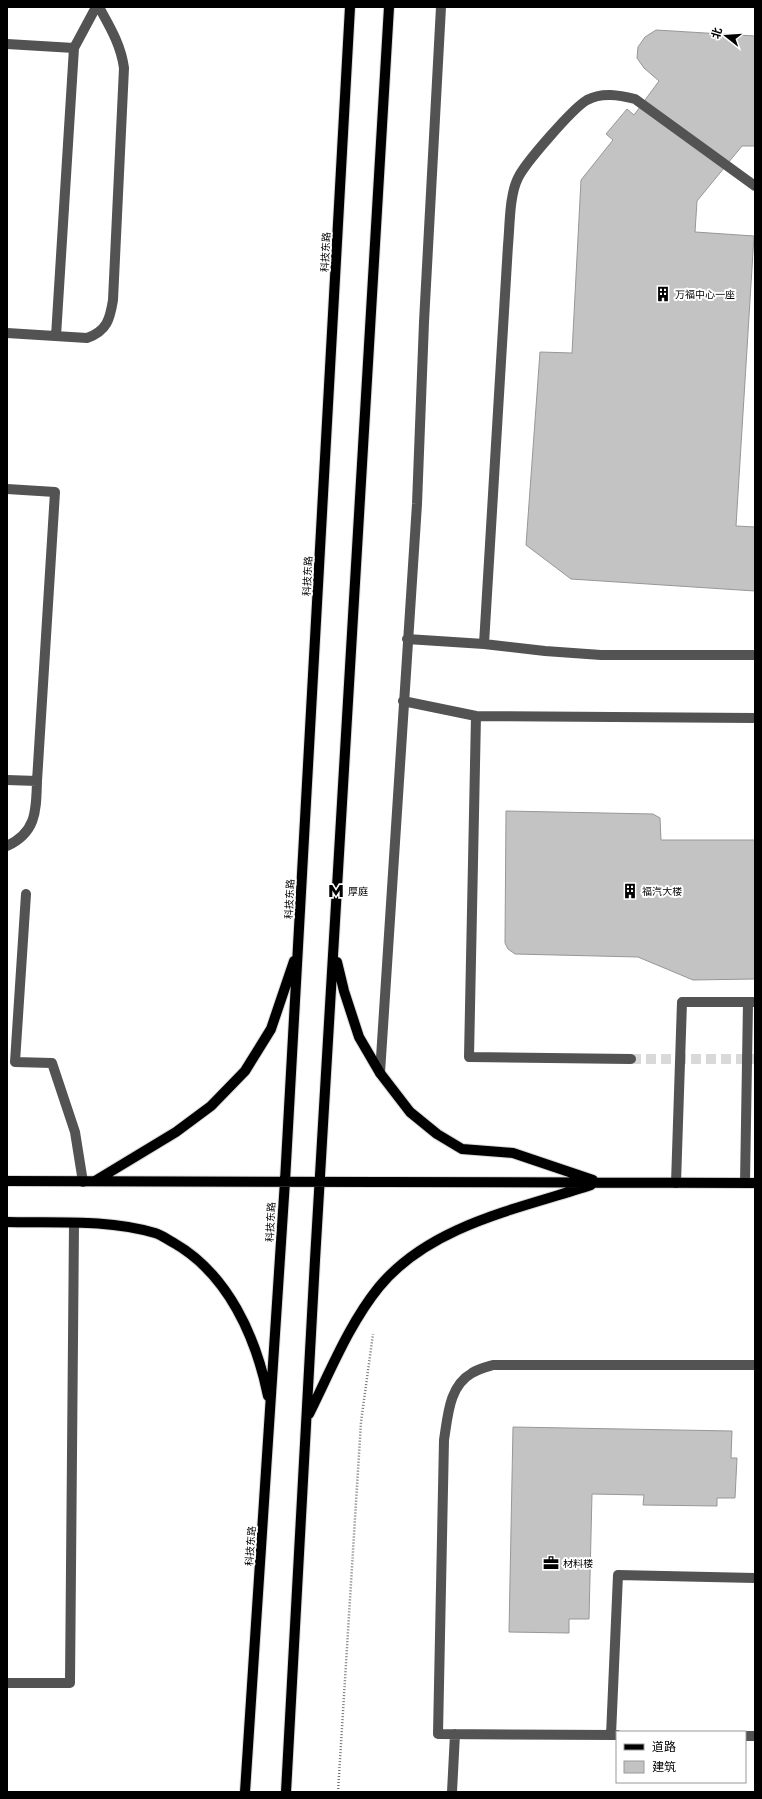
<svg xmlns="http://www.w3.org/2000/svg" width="762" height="1799" viewBox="0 0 762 1799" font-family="'DM Sans','Noto Sans SC',sans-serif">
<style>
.building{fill:#c3c3c3;stroke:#979797}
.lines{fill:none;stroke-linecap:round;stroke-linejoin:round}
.minor-tunnel{stroke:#d9d9d9;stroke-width:10;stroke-dasharray:10 5;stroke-linecap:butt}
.major-casing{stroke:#dbdbdb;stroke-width:12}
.path{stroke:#757575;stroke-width:2.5;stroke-dasharray:1 2;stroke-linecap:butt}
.minor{stroke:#535353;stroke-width:10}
.major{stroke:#000;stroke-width:10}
.labels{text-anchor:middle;stroke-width:4;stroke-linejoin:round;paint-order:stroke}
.street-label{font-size:10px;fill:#000;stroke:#fff}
.poi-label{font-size:10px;fill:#000;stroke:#fff;text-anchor:start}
</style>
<rect width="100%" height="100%" fill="#fff"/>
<path class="building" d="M656,30L755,36V146H742L697,201L695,232L754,236L736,526L755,527V591L571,579L526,545L540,352L572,353L581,180L613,140L606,134L627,109L634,115L659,81L644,68L637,58L638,47L645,37Z
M506,811L653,814L660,818L661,840H755V979L693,980L638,957L515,954L508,949L505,943Z
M513,1427L732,1431L731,1458H737L735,1498H717V1506L643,1505L644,1495L592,1494L589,1619H569V1633L509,1632Z"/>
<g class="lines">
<path class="minor-tunnel" d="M631,1059H755"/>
<defs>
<path id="major" d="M337,962L344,991L359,1037L380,1073L410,1112L437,1134L462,1149L513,1153L593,1180
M7,1181L755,1183
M95,1181L176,1132L211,1106L245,1071L271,1029L294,961
M7,1222C56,1223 108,1219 155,1233C162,1235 168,1240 174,1243C228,1274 256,1337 268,1396
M309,1414C330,1372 349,1324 379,1287C430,1225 518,1209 591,1185
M245,1792L285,1181L350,7
M286,1792L315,1260L389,7"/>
</defs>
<use href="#major" class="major-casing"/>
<path class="path" d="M338,1792L361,1422L373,1334"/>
<path class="minor" d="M7,44L74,48
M7,333L87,338C107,331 110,319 113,300L124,68C121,45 110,27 99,7
M56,336L74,48L96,7
M7,489L55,492L37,781L7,780
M407,639L484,644L545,651L601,655H755
M484,644L508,245C510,226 509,196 518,178C525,163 573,108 587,100C602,92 619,95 635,99L755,186
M403,701L476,716L755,718
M476,716L469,1057L631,1059
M7,846C37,832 36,810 37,781
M26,894L15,1062L52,1063L75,1132L83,1182
M380,1073L417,504L424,322L441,7
M676,1183L682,1002H755
M745,1183L748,1002
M7,1683H70L74,1224
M611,1735L618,1575L755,1578
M617,1735L438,1734L444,1440C448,1415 449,1386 472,1373C478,1369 486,1367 493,1365H755
M745,1736H755
M452,1792L455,1734"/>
<use href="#major" class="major"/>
</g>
<defs>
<symbol id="building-bare" viewBox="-9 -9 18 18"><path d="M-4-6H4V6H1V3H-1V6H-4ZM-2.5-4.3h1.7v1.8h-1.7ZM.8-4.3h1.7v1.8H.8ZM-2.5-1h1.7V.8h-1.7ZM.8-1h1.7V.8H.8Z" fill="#000" stroke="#fff" stroke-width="2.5" paint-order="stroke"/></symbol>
<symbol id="metro-bare" viewBox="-9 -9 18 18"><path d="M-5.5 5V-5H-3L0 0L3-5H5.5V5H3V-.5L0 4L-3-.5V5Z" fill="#000" stroke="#fff" stroke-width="2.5" paint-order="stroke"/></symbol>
<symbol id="office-bare" viewBox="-9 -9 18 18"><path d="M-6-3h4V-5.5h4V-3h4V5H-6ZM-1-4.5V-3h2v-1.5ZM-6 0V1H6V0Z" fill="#000" stroke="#fff" stroke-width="2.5" paint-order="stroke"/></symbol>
</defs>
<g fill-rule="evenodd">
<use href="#building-bare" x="652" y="283" width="22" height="22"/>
<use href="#metro-bare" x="325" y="880" width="22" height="22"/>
<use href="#building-bare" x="619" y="880" width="22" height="22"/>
<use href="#office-bare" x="540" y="1552" width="22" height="22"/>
</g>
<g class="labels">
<g class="street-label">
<text transform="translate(325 252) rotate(-87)" y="4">科技东路</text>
<text transform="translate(307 576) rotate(-87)" y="4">科技东路</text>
<text transform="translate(289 899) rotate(-87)" y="4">科技东路</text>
<text transform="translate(270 1222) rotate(-87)" y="4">科技东路</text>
<text transform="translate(250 1546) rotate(-86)" y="4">科技东路</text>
</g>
<g class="poi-label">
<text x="675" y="298">万福中心一座</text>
<text x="348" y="895">厚庭</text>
<text x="642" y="895">福汽大楼</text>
<text x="563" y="1567">材料楼</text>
</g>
</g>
<rect width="762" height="1799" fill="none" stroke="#000000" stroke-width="16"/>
<rect x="616" y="1731" width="130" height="52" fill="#ffffff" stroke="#999999"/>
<rect x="624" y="1744" width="20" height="6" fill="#000000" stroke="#999999"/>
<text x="652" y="1751" font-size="12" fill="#000000">道路</text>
<rect x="624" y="1761" width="20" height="12" fill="#c3c3c3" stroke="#999999"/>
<text x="652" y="1771" font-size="12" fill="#000000">建筑</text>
<g transform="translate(726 36) rotate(287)" stroke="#ffffff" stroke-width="3" paint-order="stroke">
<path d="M0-3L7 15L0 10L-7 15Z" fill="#000000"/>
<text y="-6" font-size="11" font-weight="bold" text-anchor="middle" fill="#000000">北</text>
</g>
</svg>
